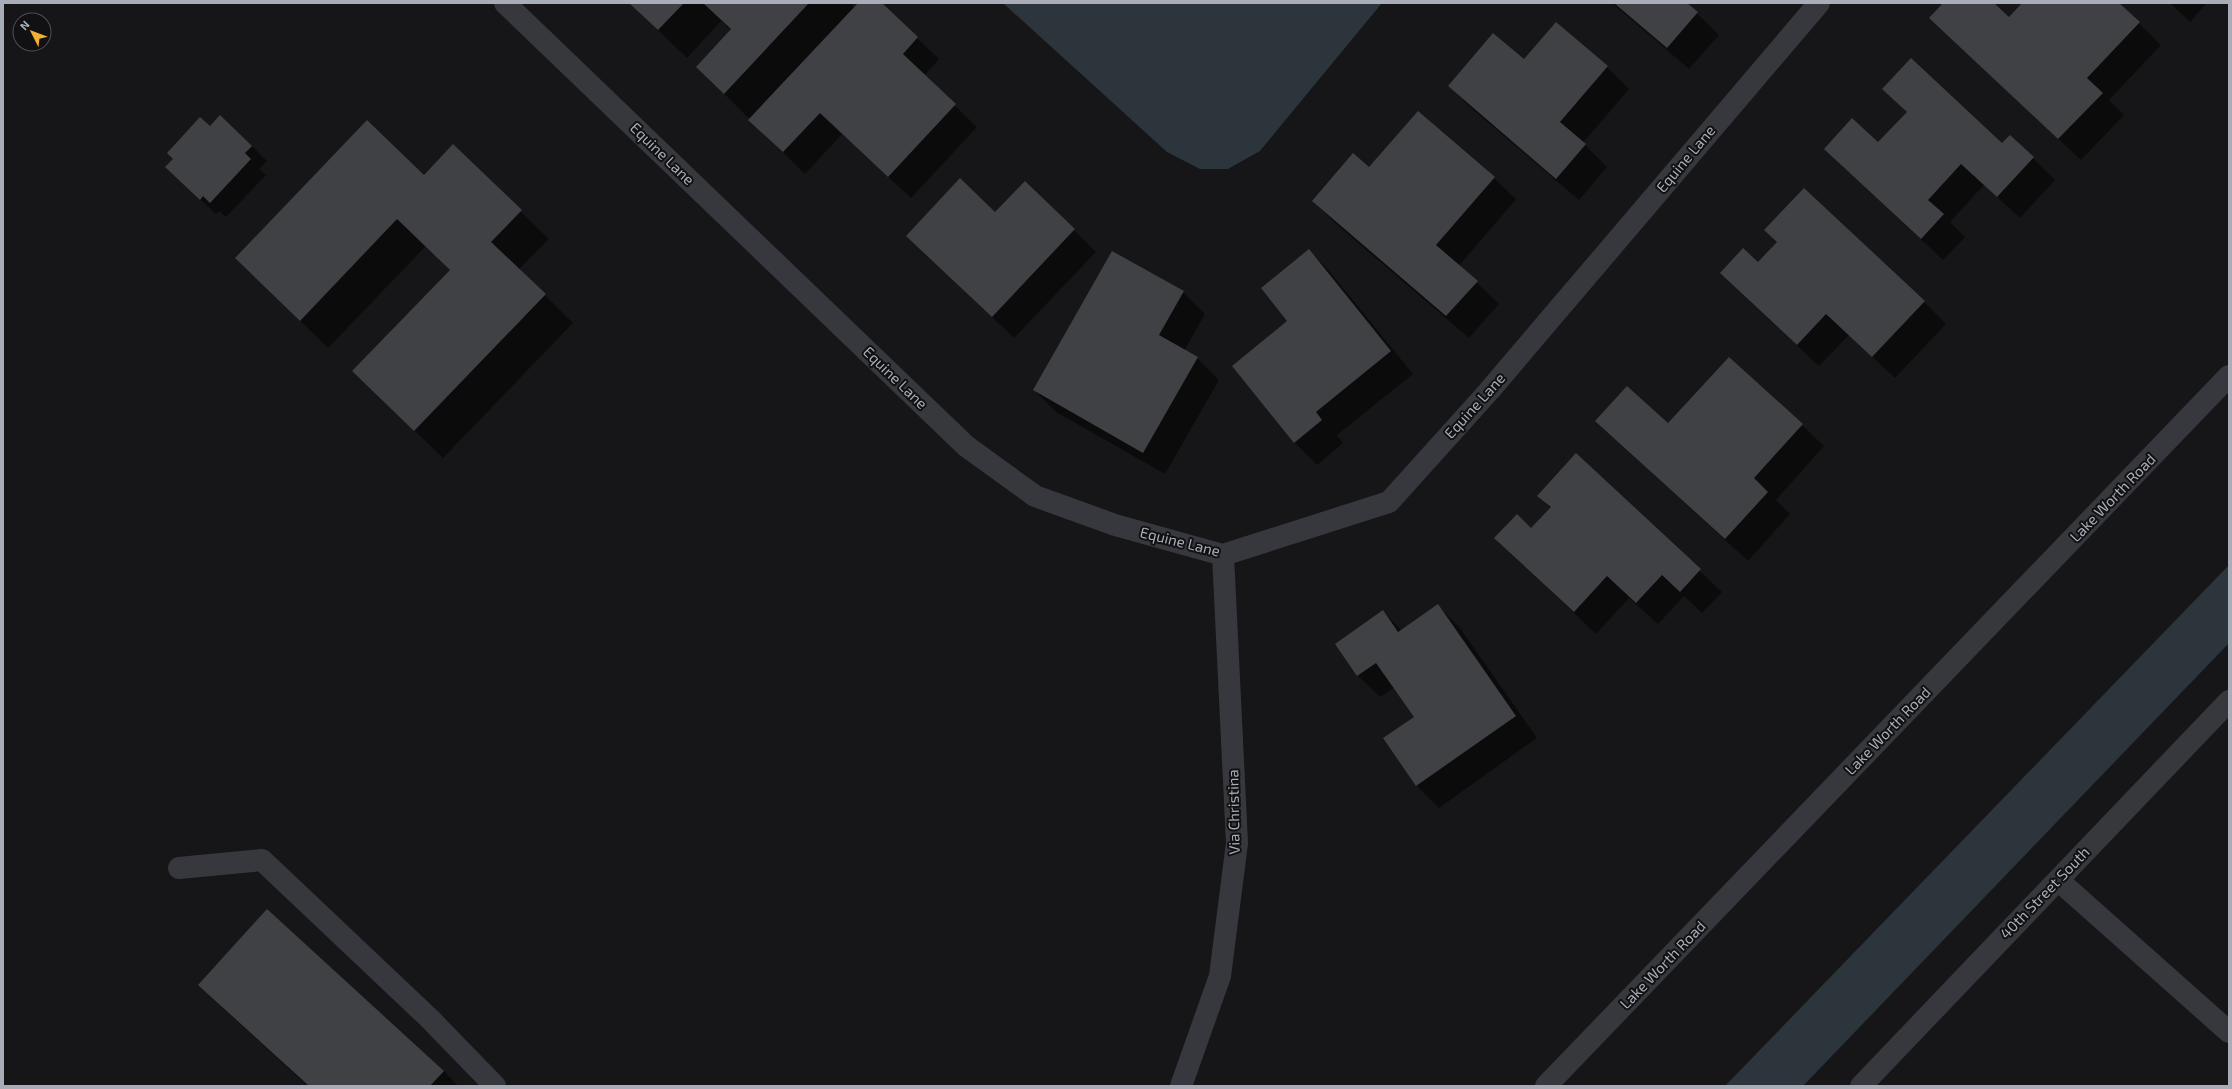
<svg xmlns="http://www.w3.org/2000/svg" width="2232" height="1089" viewBox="0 0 2232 1089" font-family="'Exo 2',sans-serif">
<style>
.water{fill:#2c353c}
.shadow{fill:#0007}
.building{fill:#404145}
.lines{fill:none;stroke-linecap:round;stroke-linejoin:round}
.minor{stroke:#37383d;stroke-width:22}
.labels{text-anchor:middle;stroke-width:4;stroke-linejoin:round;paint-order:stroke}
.street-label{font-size:15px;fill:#a8adb8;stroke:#111113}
</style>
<rect width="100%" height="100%" fill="#161618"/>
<path class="water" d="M1003,3H1382L1260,151L1228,169H1200L1167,152Z
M2229,565V643L1803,1086H1725Z"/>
<path class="shadow" d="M630,3H850L855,8L860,3H880L939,59L924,76L977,127L911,198L842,134L805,174L697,67L731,30L721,21L687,58Z
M1612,3H1686L1719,35L1689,69Z
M1945,3H1993L2009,19L2024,3H2118L2161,45L2109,100L2124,115L2081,160L1953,40Z
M2170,3H2207L2190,22Z
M1524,61L1607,67L1629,89L1583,143L1607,167L1579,200L1471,108L1449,86Z
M210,127L252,146L267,161L259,169L266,175L226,217L219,211L216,214L181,182Z
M1878,144H2002L2033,158L2055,180L2020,218L1984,185L1950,222L1965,237L1943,260L1825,149Z
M453,146L549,239L519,269L573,323L443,458L382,399L451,271L426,246L328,348L264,286L424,176Z
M1369,168L1494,178L1516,199L1459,266L1499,304L1469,338L1335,223L1313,201Z
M1025,182L1096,252L1014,338L929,257L995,214Z
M1778,242L1924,302L1946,324L1895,378L1849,335L1819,366L1743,295L1758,263Z
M1309,250L1330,272L1413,374L1337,435L1343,443L1317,465L1295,443L1233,366L1289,321Z
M1183,292L1205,314L1184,351L1197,358L1219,380L1165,474L1056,412L1034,390Z
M1596,421L1668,425H1802L1824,446L1776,500L1790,514L1748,561Z
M1576,455L1722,592L1702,613L1684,596L1658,624L1629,598L1596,634L1495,538L1531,529L1551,508L1539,496Z
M1438,606L1460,628L1537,738L1439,808L1417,786L1384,739L1415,717L1395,687L1380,697L1358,676L1383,611L1402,631Z
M267,910L444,1071L458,1086H308L227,1012L200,984Z"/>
<path class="building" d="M629,3H684L658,30Z
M703,3H809L724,94L696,67L731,29Z
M858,3H882L918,37L903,54L956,104L888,177L820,113L783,152L748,120Z
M1614,3H1687L1698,12L1667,48Z
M1943,3H1994L2009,17L2022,3H2119L2140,22L2087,78L2103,93L2058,139L1929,18Z
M1556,22L1608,66L1560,122L1586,144L1556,179L1448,86L1493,33L1524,59Z
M1911,58L2002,143L2010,135L2034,157L1997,197L1961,164L1928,200L1944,214L1921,239L1824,149L1852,118L1878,142L1907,112L1882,89Z
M1418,111L1495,177L1436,245L1478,281L1446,316L1312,201L1353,153L1369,167Z
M220,115L252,146L245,153L251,159L210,203L203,196L200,200L165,167L173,159L167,153L200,117L210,126Z
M367,120L424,175L453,144L522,210L491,242L546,294L414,431L352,371L450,270L397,219L300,321L235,258Z
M960,178L995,212L1025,181L1075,229L992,317L906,236Z
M1804,188L1925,301L1872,357L1826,314L1797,345L1720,273L1743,248L1758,262L1777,242L1764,230Z
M1309,249L1391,351L1316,412L1322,420L1294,443L1232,366L1287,321L1261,288Z
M1112,251L1184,291L1159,335L1198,357L1143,453L1033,390Z
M1729,357L1803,424L1754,478L1768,492L1725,539L1595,421L1627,386L1668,423Z
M1576,453L1701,569L1680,592L1662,575L1636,603L1607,576L1574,612L1494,538L1517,514L1531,528L1551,507L1537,496Z
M1438,604L1516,716L1416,786L1383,738L1414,717L1376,663L1357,676L1335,644L1383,610L1398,632Z
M267,909L444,1071L430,1086H309L198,985Z"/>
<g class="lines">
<path class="minor" d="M505,3L966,446L1035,496L1115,525L1223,555L1389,502L1489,391L1819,3
M179,868L262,860L430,1019L495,1086
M2058,880L2229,1032
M1181,1086L1220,976L1237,843L1223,555
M1546,1086L2229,376
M1861,1086L2229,701"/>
</g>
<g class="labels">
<g class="street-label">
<text transform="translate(662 154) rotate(44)" y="5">Equine Lane</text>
<text transform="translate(1686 159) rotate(-50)" y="5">Equine Lane</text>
<text transform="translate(895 378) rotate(44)" y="5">Equine Lane</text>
<text transform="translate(1475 406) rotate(-48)" y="5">Equine Lane</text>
<text transform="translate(2113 498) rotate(-46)" y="5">Lake Worth Road</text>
<text transform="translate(1180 542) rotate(14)" y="5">Equine Lane</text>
<text transform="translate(1888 731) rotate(-46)" y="5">Lake Worth Road</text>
<text transform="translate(1234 812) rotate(-91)" y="5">Via Christina</text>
<text transform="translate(2045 893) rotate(-46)" y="5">40th Street South</text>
<text transform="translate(1663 965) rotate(-46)" y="5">Lake Worth Road</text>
</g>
</g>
<rect width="2232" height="1089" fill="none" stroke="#a8adb8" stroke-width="8"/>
<g transform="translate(32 32) rotate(312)"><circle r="19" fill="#111113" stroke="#4d4f55"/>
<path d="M0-3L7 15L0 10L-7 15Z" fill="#f2b134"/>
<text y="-6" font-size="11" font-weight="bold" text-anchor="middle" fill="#a8adb8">N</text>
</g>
</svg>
